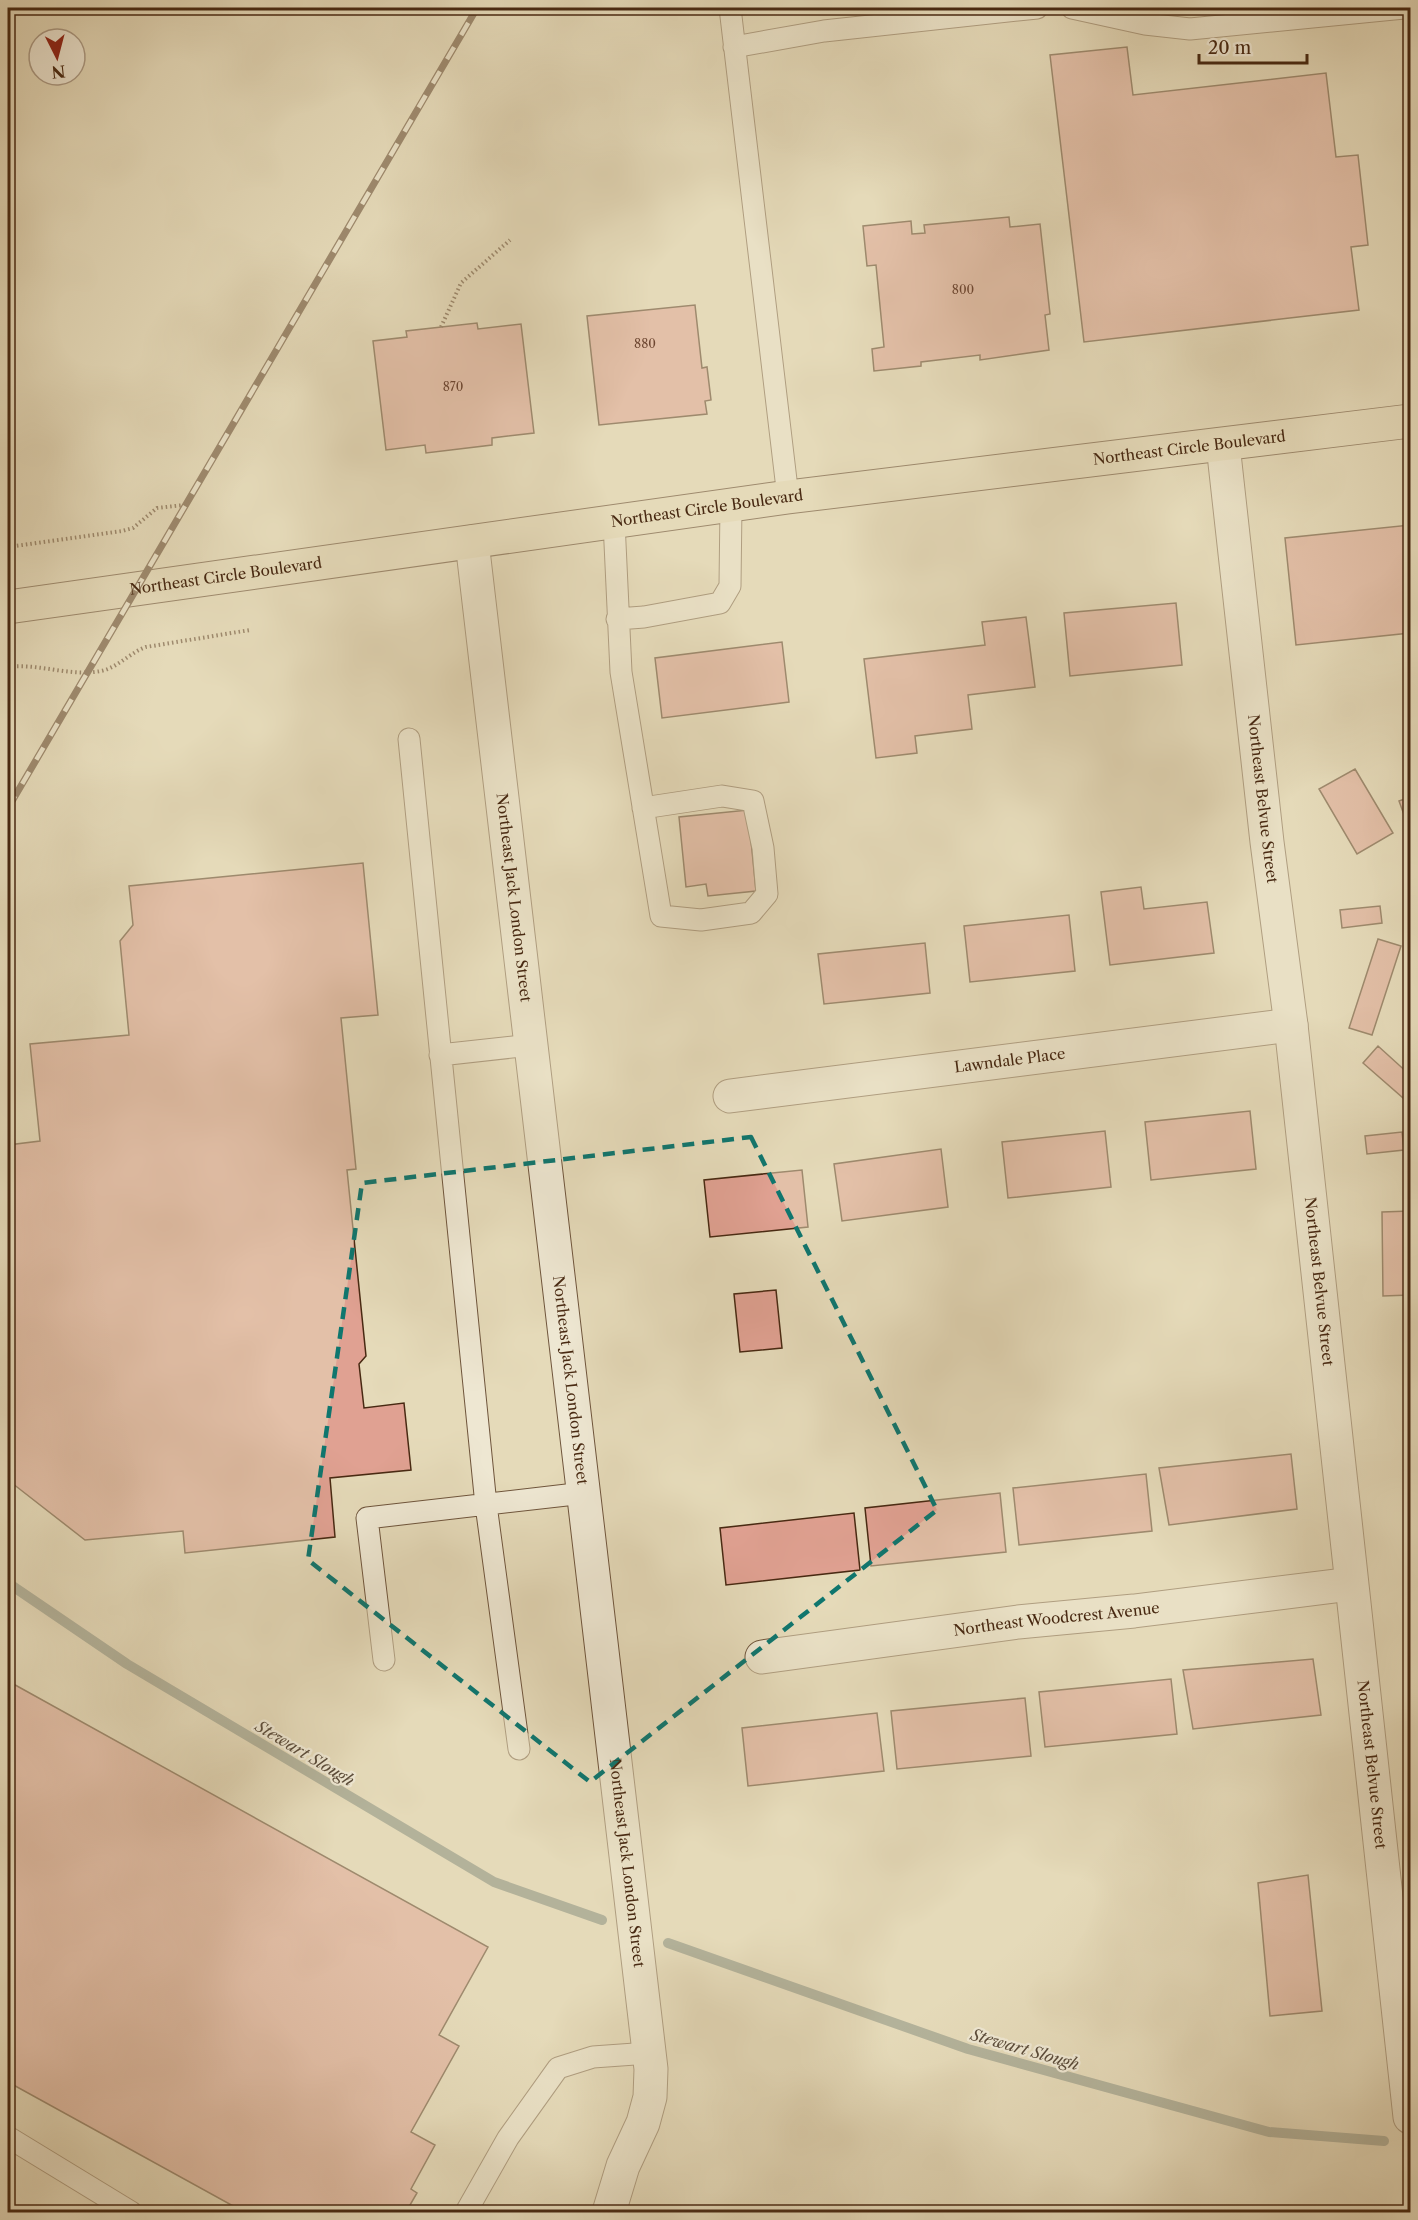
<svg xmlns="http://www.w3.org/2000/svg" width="1418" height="2220" viewBox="0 0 1418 2220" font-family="'Libre Caslon Text',serif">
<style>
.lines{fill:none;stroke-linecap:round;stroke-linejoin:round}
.stream{stroke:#778074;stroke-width:10}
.building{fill:#e0a192;stroke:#482912;stroke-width:1.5}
.service-casing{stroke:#6f553c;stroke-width:23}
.minor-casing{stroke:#6f553c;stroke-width:35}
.tertiary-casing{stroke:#6f553c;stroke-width:35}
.primary-casing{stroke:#482912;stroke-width:35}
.path{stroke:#482912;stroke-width:4;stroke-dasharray:1.5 3;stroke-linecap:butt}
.service{stroke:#eee7d2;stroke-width:21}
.minor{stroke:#eee7d2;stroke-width:33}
.tertiary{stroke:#eee7d2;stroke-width:33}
.primary{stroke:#e5dab9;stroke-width:33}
.rail-casing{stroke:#482912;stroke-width:7}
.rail{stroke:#eee7d2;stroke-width:4.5;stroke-dasharray:14;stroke-linecap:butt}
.marked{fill:none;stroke:#0f766e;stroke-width:4.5;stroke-dasharray:12 8;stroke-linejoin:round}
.labels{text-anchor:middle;stroke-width:4.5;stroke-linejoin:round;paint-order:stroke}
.number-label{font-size:12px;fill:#6e4732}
.street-label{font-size:15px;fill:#482912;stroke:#eee7d2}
.water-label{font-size:16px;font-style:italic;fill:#5c4d3b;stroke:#eee7d2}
</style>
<rect width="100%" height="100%" fill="#e5dab9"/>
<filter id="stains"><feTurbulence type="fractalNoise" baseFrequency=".00333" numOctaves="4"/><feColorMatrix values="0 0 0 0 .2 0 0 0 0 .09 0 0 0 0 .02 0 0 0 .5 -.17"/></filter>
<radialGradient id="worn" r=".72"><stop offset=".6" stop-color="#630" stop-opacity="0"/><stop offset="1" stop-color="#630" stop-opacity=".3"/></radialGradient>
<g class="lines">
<path class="stream" d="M8,1583L127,1664L494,1882L602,1920
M668,1943L968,2049L1269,2132L1384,2141"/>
</g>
<path class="building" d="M1127,47L1133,95L1326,73L1336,157L1358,155L1368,245L1351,247L1359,310L1084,342L1050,55Z
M1009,217L1010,227L1040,224L1050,314L1045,315L1049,350L980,360V355L921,362V366L874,371L872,349L884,347L876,265L867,266L863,226L911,221L912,234L925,233L924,225Z
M695,305L702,368L707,367L711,400L705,401L707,414L599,425L587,316Z
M477,323L478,329L521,324L534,433L492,438V445L426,453L425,445L386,450L373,341L407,337L406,331Z
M1410,525V633L1296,645L1285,538Z
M1176,603L1182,665L1070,676L1064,613Z
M1026,617L1035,687L968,695L972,729L915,736L917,753L876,758L864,659L985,645L982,622Z
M782,642L789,702L662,718L655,658Z
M1355,769L1393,833L1357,854L1319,789Z
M1410,797V831L1399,801Z
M748,810L756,891L708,896L706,884L686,887L679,817Z
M363,863L378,1015L341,1018L356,1169L347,1170L366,1356L359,1364L364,1408L404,1403L411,1470L330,1478L335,1537L185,1553L183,1531L85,1540L8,1480V1145L40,1141L30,1044L129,1035L120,941L133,925L129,886Z
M1141,887L1144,909L1207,902L1214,953L1110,965L1101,892Z
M1380,906L1382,923L1342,928L1340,910Z
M1069,915L1075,971L970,982L964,926Z
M1378,939L1401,946L1372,1035L1349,1028Z
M925,943L930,993L824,1004L818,954Z
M1378,1046L1410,1075V1104L1363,1063Z
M1250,1111L1256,1169L1151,1180L1145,1122Z
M1105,1131L1111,1187L1008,1198L1002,1142Z
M1402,1132L1404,1150L1367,1154L1365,1136Z
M941,1149L948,1207L842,1221L834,1164Z
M802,1170L808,1227L710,1237L704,1180Z
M1410,1211V1295L1383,1296L1382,1212Z
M776,1290L782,1348L740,1352L734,1294Z
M1291,1454L1297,1509L1169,1525L1159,1468Z
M1146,1474L1152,1531L1019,1545L1013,1488Z
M1000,1493L1006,1552L871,1566L865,1508Z
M854,1513L860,1570L726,1585L720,1528Z
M1410,1541V1589H1405Z
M1313,1659L1321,1715L1193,1729L1183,1670Z
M1171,1679L1177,1734L1045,1747L1039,1692Z
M8,1681L488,1947L439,2035L459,2046L411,2132L435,2145L411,2189L417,2193L406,2212H244L8,2082Z
M1025,1698L1031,1756L897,1769L891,1711Z
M877,1713L884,1771L748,1786L742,1728Z
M1308,1875L1322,2011L1270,2016L1258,1883Z"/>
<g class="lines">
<defs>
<path id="service" d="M730,8L788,497
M1072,8L1145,24L1190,29L1404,8
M734,47L824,31L1037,8
M614,522L621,672L661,916L701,920L751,913L767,894L763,848L753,801L722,796L643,808
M617,619L644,617L720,603L730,586L731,505
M409,739L486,1505L519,1749
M440,1055L531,1045
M384,1660L367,1518L584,1493
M8,2137L131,2212
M466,2212L508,2138L558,2068L593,2057L649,2053"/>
<g id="minor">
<path id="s1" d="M1223,445L1267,842L1291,1025L1410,2117"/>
<path id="s2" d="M730,1096L1291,1025"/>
<path id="s3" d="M762,1657L1018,1622L1134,1611L1351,1584"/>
</g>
<g id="tertiary">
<path id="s4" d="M472,542L651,2069L650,2097L643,2123L623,2166L609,2212"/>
</g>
<g id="primary">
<path id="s5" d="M8,607L788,497L1410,421"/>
</g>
</defs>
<use href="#service" class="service-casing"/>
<use href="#minor" class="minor-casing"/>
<use href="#tertiary" class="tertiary-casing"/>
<use href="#primary" class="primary-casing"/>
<path class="path" d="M441,327L461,283L510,240
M8,547L122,531L133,528L157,508L184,505
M8,667C39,663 70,677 101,671C117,668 131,652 146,647L250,630"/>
<use href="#service" class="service"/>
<use href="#minor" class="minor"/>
<use href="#tertiary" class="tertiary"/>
<use href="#primary" class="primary"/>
<defs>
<path id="rail" d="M8,808L477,8"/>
</defs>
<use href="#rail" class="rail-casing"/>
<use href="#rail" class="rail"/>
</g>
<path d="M0 0H1418V2220H0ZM751,1137L937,1510L590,1782L308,1560L362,1183Z" fill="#e5dab9" fill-opacity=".55" fill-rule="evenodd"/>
<path class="marked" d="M751,1137L937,1510L590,1782L308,1560L362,1183Z"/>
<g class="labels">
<g class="number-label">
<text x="963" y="294">800</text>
<text x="645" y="348">880</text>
<text x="453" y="391">870</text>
</g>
<g class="street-label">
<text dy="5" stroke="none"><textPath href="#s5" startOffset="1192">Northeast Circle Boulevard</textPath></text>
<text dy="5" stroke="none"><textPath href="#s5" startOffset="706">Northeast Circle Boulevard</textPath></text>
<text dy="5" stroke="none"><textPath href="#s5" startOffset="220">Northeast Circle Boulevard</textPath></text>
<text dy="5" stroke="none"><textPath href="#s1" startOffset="356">Northeast Belvue Street</textPath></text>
<text dy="5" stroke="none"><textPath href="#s4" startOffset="358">Northeast Jack London Street</textPath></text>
<text dy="5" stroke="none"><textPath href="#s2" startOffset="282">Lawndale Place</textPath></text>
<text dy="5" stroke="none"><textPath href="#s1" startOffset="842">Northeast Belvue Street</textPath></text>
<text dy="5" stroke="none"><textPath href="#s4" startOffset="844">Northeast Jack London Street</textPath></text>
<text dy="5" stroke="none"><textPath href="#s3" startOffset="297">Northeast Woodcrest Avenue</textPath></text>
<text dy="5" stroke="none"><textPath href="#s1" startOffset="1328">Northeast Belvue Street</textPath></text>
<text dy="5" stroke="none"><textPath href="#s4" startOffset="1330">Northeast Jack London Street</textPath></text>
</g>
<g class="water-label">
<text transform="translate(305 1753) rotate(31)" y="6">Stewart Slough</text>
<text transform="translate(1025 2049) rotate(16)" y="6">Stewart Slough</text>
</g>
</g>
<rect width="1418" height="2220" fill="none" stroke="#e5dab9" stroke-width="30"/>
<rect x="9" y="9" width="1400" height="2202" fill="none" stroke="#482912" stroke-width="3"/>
<rect x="15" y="15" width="1388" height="2190" fill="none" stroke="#482912" stroke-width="1.5"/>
<g transform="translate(57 57) rotate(174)"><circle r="28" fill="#eee7d2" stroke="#ac9b85" stroke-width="1.5"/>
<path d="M0-4.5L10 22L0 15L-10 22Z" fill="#8f2418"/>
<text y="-9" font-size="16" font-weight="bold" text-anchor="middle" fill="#482912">N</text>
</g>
<path d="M1199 54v9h108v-9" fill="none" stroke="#482912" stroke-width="3"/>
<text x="1208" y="54" font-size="18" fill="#482912" stroke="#eee7d2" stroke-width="4.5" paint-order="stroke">20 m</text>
<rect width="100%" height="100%" filter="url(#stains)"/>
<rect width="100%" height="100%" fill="url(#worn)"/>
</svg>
